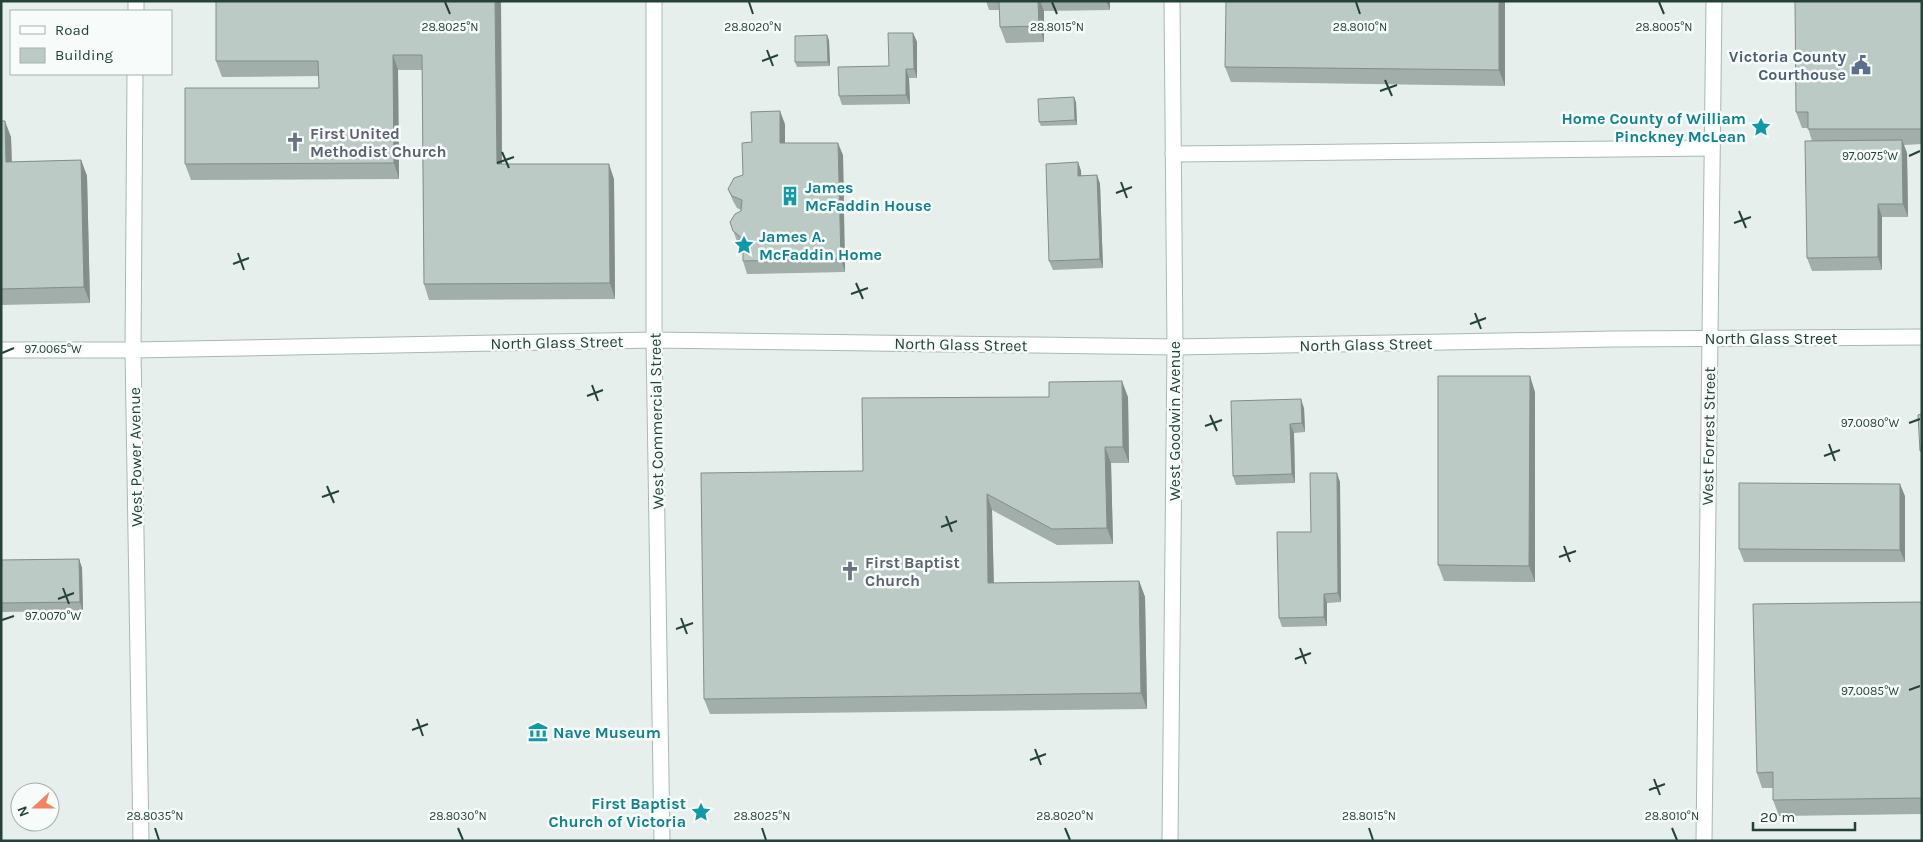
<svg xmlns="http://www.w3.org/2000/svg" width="1923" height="842" viewBox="0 0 1923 842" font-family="Karla,sans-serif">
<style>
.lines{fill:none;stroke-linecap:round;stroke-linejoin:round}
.service-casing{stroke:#a8b8b2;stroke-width:17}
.minor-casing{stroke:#a8b8b2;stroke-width:17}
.secondary-casing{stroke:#a4bbb3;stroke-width:17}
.service{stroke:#fff;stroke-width:15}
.minor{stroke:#fff;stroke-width:15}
.secondary{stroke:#fff;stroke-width:15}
.wall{fill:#a1aea9}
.shaded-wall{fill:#838d89}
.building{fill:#bbcac4;stroke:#838d89}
.ticks{fill:none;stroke:#24423a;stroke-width:2}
.labels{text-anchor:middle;stroke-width:5;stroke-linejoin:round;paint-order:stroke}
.service-label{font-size:16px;font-weight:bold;fill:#4e5e75;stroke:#f7fbf9;text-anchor:end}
.culture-label{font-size:16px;font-weight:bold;fill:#0d838f;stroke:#f7fbf9;text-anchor:start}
.worship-label{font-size:16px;font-weight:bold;fill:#5b616d;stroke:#f7fbf9;text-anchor:start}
.street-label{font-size:16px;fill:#24423a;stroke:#f7fbf9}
.ticks-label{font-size:12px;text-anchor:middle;fill:#24423a;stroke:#f7fbf9;stroke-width:5;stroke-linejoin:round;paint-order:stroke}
</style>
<rect width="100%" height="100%" fill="#e6efeb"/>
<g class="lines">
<defs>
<path id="service" d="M1173,154L1712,148"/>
<path id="minor" d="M654,1V340L662,841
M136,11V1
M135,74L133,350L141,841
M1,350H133L654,340L1175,347L1614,339L1922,337
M1704,841L1714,1"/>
<path id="secondary" d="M1170,841L1175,347L1172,1"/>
</defs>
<use href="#service" class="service-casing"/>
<use href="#minor" class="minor-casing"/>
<use href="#secondary" class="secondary-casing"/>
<use href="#service" class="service"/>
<use href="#minor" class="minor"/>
<use href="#secondary" class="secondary"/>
</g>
<path class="wall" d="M216,1H501L502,164L614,179L615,299L429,300L424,284L422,70H398L399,179L191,180L185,164L319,88V76L222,77L216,61Z
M986,1H1110V10L1044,11V42L1006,43L1000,27V10H989Z
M1505,1V86L1231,82L1225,67Z
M1922,1V144L1904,145L1907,153L1908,217H1882V270L1812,271L1807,258L1812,141L1808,128H1802L1796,112Z
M913,33L917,42V78H909L910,104L842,105L839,96L889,66Z
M829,40L830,66L797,67L795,62Z
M1076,102L1077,125L1041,126L1039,122Z
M1,121L11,137L12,162L81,160L87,176L90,303L1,305Z
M785,124V143L843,155L845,272L747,274L743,261V248L738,244L730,222L741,211V210L737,208L733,201L728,189L743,175Z
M1078,162L1081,171V176L1097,175L1100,184L1103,268L1053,270L1049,261Z
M1535,392V582L1444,581L1438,565Z
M1049,397H1128L1129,463H1111L1113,544L1057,545L992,510L994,583L1139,581L1145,597L1147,709L710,714L704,699L863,471Z
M1304,408L1305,432L1294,433L1295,483L1236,485L1233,476Z
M1340,482L1341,602L1327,603V626L1282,627L1279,618L1311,532Z
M1905,496V562H1744L1739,549Z
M79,559L82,568L83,611L1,612V560Z
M1922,602V814L1779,816L1773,800V788H1762L1757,773Z"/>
<path class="shaded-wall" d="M495,1H501L502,180L497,164Z
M1038,1H1040L1044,11V42L1039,26Z
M1106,1H1110V10Z
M1499,1H1505V86L1499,70Z
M913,33L917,42V78L914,69Z
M827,35L829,40L830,66L828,62Z
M393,55L398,70L399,179L394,163Z
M906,69L909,78L910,104L906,95Z
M1074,97L1076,102L1077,125L1075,120Z
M780,111L785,124V156L780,143Z
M5,121L11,137L12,178L6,162Z
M1902,140L1907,153L1908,217L1903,204Z
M838,143L843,155L845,272L841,259Z
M81,160L87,176L90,303L84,287Z
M1078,162L1081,171L1082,185L1078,176Z
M609,164L614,179L615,299L610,283Z
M1097,175L1100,184L1103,268L1100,259Z
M1878,204L1882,217V270L1878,257Z
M1530,376L1535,392V582L1529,566Z
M1122,381L1128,397L1129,463L1123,447Z
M1301,399L1304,408L1305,432L1302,423Z
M1290,424L1294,433L1295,483L1292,474Z
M1105,447L1111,463L1113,544L1107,528Z
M1337,473L1340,482L1341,602L1338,593Z
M1900,484L1905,496V562L1900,550Z
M987,494L992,510L994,598L988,583Z
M79,559L82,568L83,611L80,602Z
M1139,581L1145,597L1147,709L1141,693Z
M1324,594L1327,603V626L1324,617Z"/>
<path class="building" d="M216,1H495L497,164H609L610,283L424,284L422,55H393L394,163L185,164V88H319L318,61H216Z
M999,1H1038L1039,26L1000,27Z
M1226,1H1499V70L1225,67Z
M1795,1H1922V129H1808V112H1796Z
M888,33H913L914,69H906V95L839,96L838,67L889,66Z
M827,35L828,62H795V36Z
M1074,97L1075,120L1039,122L1038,99Z
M780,111V143H838L841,259L743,261V239L733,231L730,222L735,214L741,211L742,200L732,196L728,189L734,178L743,175L742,143L752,142L751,112Z
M1,121H5L6,162L81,160L84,287L1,289Z
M1902,140L1903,204H1878V257L1807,258L1805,141Z
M1078,162V176L1097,175L1100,259L1049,261L1046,164Z
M1438,376H1530L1529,566L1438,565Z
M1122,381L1123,447H1105L1107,528L1052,529L987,494L988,583L1139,581L1141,693L704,699L701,473L863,471L862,398L1049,397V382Z
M1301,399L1302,423L1290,424L1292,474L1233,476L1231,401Z
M1922,414V451H1920L1918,415Z
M1310,473H1337L1338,593L1324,594V617L1279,618L1277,532H1311Z
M1739,483L1900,484V550L1739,549Z
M79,559L80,602L1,603V560Z
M1922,602V798L1773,800V772L1757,773L1753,604Z"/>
<path class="ticks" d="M445,2L450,14M749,2L753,14M1052,2L1057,14M1356,2L1360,14M1659,2L1664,14M767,50L773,66M762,61L778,55M1385,80L1392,96M1380,91L1397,85M502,152L509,168M1909,156L1920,151M497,163L514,157M1121,182L1127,198M1116,193L1132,187M1739,211L1746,228M1734,223L1751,217M238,253L244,270M233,264L249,258M856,283L863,299M851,294L868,288M1475,313L1481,329M1470,324L1486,318M2,353L14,348M592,385L598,401M587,396L603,390M1210,415L1217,431M1909,423L1920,419M1205,426L1222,420M1829,444L1835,461M1824,456L1840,450M327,486L334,503M322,497L339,491M946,516L952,532M941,527L957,521M1564,546L1570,562M1559,557L1576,551M63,588L69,604M58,599L74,593M681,618L687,634M2,620L14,616M676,629L693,623M1300,648L1306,664M1295,659L1311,653M1909,690L1920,686M417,719L423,736M412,730L428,724M1035,749L1041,765M1030,760L1046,754M1654,779L1660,795M1649,790L1665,784M155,828L159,840M458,828L463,840M762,828L766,840M1065,828L1070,840M1369,828L1373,840M1672,828L1677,840"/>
<defs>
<symbol id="civic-bare" viewBox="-9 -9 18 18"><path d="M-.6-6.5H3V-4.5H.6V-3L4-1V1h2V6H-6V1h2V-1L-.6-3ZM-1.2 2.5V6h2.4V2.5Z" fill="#5c6f8a" stroke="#f7fbf9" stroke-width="2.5" paint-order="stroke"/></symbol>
<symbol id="sight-bare" viewBox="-9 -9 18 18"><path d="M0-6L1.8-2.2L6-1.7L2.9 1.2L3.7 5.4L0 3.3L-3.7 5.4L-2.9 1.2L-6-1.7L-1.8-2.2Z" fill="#0f9aa8" stroke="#f7fbf9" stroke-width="2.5" paint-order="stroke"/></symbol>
<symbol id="church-bare" viewBox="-9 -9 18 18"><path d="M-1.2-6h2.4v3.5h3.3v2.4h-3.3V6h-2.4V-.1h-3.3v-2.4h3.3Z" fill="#6b7280" stroke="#f7fbf9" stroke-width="2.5" paint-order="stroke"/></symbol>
<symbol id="building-bare" viewBox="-9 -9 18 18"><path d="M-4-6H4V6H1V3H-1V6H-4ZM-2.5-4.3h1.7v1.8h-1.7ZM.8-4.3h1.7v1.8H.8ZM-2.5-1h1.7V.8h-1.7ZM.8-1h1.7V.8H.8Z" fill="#0f9aa8" stroke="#f7fbf9" stroke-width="2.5" paint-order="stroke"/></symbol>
<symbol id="museum-bare" viewBox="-9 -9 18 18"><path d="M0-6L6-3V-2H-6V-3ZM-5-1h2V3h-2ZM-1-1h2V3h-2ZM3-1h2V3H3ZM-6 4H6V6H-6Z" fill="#0f9aa8" stroke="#f7fbf9" stroke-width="2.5" paint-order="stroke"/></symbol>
</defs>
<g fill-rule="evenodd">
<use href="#civic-bare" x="1847" y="51" width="28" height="28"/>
<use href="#sight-bare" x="1747" y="113" width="28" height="28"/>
<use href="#church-bare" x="281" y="128" width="28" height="28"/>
<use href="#building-bare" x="776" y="182" width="28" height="28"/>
<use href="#sight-bare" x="730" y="231" width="28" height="28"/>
<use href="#church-bare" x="836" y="557" width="28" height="28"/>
<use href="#museum-bare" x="524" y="718" width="28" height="28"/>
<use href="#sight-bare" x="687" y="798" width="28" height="28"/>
</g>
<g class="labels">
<g class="service-label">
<text x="1846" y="62">Victoria County<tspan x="1846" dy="18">Courthouse</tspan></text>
</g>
<g class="culture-label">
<text x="1746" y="124" text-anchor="end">Home County of William<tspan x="1746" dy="18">Pinckney McLean</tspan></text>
<text x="805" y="193">James<tspan x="805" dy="18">McFaddin House</tspan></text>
<text x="759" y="242">James A.<tspan x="759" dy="18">McFaddin Home</tspan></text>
<text x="553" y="738">Nave Museum</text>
<text x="686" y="809" text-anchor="end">First Baptist<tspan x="686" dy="18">Church of Victoria</tspan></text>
</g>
<g class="worship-label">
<text x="310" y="139">First United<tspan x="310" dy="18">Methodist Church</tspan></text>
<text x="865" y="568">First Baptist<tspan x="865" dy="18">Church</tspan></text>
</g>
<g class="street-label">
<text x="1771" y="344">North Glass Street</text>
<text transform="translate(557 342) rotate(-1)" y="6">North Glass Street</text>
<text transform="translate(961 344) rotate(1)" y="6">North Glass Street</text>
<text transform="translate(1366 344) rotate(-1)" y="6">North Glass Street</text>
<text transform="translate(656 421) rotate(-91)" y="6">West Commercial Street</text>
<text transform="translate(1174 421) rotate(-90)" y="6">West Goodwin Avenue</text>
<text transform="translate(1708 436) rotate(-89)" y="6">West Forrest Street</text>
<text transform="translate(135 457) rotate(-91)" y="6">West Power Avenue</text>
</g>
</g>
<g class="ticks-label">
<text x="450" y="31">28.8025°N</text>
<text x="753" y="31">28.8020°N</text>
<text x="1057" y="31">28.8015°N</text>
<text x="1360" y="31">28.8010°N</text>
<text x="1664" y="31">28.8005°N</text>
<text x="1870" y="160">97.0075°W</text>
<text x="53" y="353">97.0065°W</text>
<text x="1870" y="427">97.0080°W</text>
<text x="53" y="620">97.0070°W</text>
<text x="1870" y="695">97.0085°W</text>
<text x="155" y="820">28.8035°N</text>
<text x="458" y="820">28.8030°N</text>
<text x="762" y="820">28.8025°N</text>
<text x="1065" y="820">28.8020°N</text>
<text x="1369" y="820">28.8015°N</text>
<text x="1672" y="820">28.8010°N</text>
</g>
<rect width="1923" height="842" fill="none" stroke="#24423a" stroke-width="5"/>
<rect x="10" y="10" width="162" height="65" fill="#f7fbf9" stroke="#a3b1ad"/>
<rect x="20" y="26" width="25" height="8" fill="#ffffff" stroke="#a3b1ad"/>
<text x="55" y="35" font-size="15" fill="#24423a">Road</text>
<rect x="20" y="48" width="25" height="15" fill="#bbcac4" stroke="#a3b1ad"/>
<text x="55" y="60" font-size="15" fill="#24423a">Building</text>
<g transform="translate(35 807) rotate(249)"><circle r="24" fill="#f7fbf9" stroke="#a3b1ad"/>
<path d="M0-4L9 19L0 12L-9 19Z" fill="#f4845f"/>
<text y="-8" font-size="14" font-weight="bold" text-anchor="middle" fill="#24423a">N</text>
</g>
<path d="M1753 822v8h102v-8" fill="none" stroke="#24423a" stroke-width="2.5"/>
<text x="1760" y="822" font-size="15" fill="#24423a" stroke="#f7fbf9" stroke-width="4" paint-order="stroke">20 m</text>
</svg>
